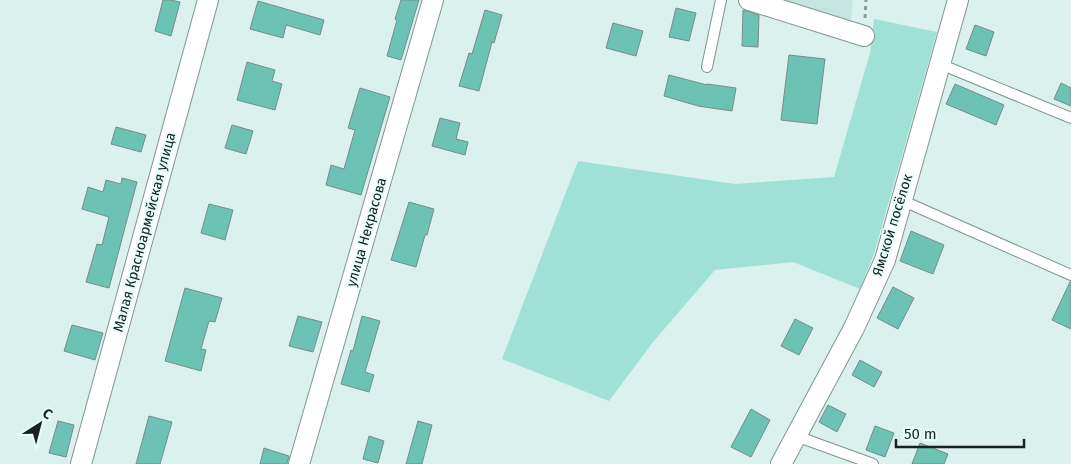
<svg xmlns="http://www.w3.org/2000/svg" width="1071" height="464" viewBox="0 0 1071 464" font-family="'Fira Sans',sans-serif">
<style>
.built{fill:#c5e6e0}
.green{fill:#a0e1d6}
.building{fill:#6bc2b5;stroke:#778d89}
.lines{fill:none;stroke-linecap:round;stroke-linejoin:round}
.lane-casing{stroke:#809591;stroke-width:12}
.street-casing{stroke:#809591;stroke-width:22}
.path{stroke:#889996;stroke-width:3;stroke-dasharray:4 4;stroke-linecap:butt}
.lane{stroke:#fff;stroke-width:10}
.street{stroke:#fff;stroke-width:20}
.labels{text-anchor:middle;stroke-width:4.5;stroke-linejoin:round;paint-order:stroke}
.street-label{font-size:14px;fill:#192120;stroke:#e7fffa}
</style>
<rect width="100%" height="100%" fill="#daf1ed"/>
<path class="built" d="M782,0H853L851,20Z"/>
<path class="green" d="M874,19L937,32L874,254L860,289L793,262L715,270L653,342L609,401L502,359L578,161L735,184L834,177L870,53Z"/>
<path class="building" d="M163,0H171L180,2L171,36L155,31Z
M401,0H419L401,60L387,56L397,20L395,19Z
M258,1L324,20L320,35L286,25L283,38L250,29Z
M676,8L696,13L689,41L669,37Z
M485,10L502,15L494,43L492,42L479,91L459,86L469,53L472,54Z
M743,10L759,15L758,47L742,46Z
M613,23L643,31L636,56L606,48Z
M975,25L994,32L986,56L966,49Z
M789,55L825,59L817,124L781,120Z
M247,62L275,70L272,81L282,84L275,110L237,100Z
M669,75L707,85V84L736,88L732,111L698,106L664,96Z
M1061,83L1071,88V106L1054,99Z
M955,84L1004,105L996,125L946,104Z
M360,88L390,97L361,195L326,185L331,165L344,169L355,130L348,128Z
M440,118L460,123L456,139L468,142L465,155L432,146Z
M232,125L253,131L246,154L225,148Z
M116,127L146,135L141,152L111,144Z
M122,178L137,182L109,288L86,282L97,244L102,245L109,217L82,209L88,187L103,192L106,180L121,184Z
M409,202L434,209L427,235H425L416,267L391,260Z
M209,204L233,210L225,240L201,233Z
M911,231L944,245L933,274L900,261Z
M1070,282H1071V329L1052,320Z
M893,287L914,298L898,329L877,318Z
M185,288L222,298L215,322L209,321L201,349L206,350L201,371L165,361Z
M298,316L322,322L313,352L289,346Z
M362,316L380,321L365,372L374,375L369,392L341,384L351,350L353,351Z
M795,319L813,328L799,355L781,346Z
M72,325L103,333L95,360L64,351Z
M860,360L882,372L874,387L852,375Z
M828,405L846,414L837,432L819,422Z
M751,409L770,420L751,457L731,447Z
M149,416L172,422L160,464H136Z
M58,421L74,425L66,457L49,453Z
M418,421L432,425L422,464H406Z
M875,426L894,433L885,457L866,450Z
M369,436L384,441L378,463L363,459Z
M920,443L948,454L944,464H912Z
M264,448L289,456L287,464H260Z"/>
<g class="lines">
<defs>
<path id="lane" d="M940,64L1071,118
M707,67L721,0
M901,200L1071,275
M796,436L873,464"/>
<path id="street" d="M749,0L864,36
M81,464L208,0
M299,464L433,0
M781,464L854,328L885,260L958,0"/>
</defs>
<use href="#lane" class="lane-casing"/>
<use href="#street" class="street-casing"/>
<path class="path" d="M865,18L866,0"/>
<use href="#lane" class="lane"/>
<use href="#street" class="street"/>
</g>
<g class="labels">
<g class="street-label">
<text transform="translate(892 225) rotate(-73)" y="5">Ямской посёлок</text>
<text transform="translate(144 232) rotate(-75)" y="5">Малая Красноармейская улица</text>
<text transform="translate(366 232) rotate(-74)" y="5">улица Некрасова</text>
</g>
</g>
<g transform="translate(40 424) rotate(36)" stroke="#e7fffa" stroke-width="4" paint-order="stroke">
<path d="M0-4L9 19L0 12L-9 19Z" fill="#192120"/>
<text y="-8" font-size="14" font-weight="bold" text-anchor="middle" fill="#192120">С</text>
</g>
<path d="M896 439v8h128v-8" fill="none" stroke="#192120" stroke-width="2.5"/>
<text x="904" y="439" font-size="15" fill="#192120" stroke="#e7fffa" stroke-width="4" paint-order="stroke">50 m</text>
</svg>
